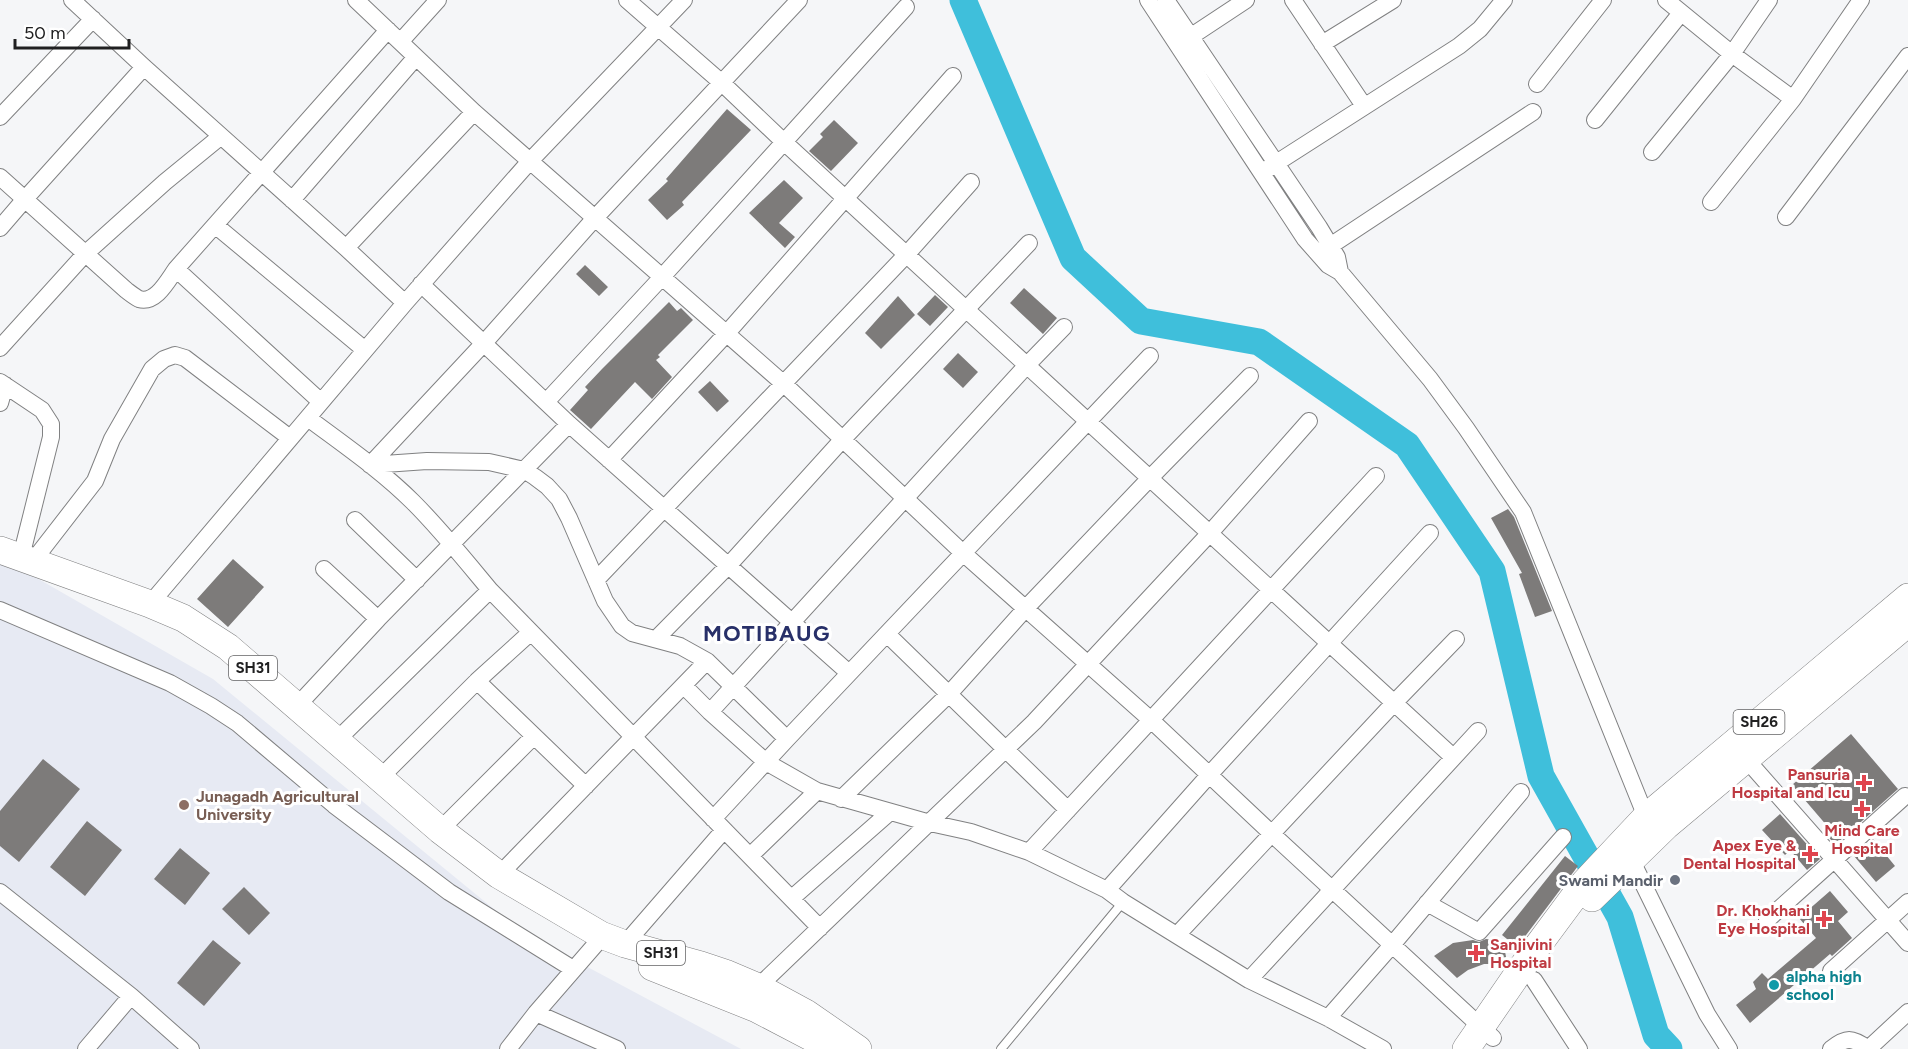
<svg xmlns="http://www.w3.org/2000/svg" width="1908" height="1049" viewBox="0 0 1908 1049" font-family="Figtree,sans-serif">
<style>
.built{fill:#e7eaf3}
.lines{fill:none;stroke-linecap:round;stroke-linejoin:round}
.river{stroke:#3fbfdb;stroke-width:27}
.building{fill:#7d7b7a}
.lane-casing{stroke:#808182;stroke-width:10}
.street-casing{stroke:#808182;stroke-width:18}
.primary-casing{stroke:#808182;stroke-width:28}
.lane{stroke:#fff;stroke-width:8}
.street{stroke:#fff;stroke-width:16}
.primary{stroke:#fff;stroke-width:27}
.health-dot{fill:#e0444e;stroke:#fff;stroke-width:2}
.education-dot{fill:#8d6e63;stroke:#fff;stroke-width:2}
.worship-dot{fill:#6b7280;stroke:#fff;stroke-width:2}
.culture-dot{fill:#0f9aa8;stroke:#fff;stroke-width:2}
.labels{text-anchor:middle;stroke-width:6;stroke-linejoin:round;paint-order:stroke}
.shield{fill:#fff;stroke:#636364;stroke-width:1.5}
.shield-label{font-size:15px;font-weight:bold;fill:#202021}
.health-label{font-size:16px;font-weight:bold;fill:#be3a42;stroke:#fff;text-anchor:end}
.education-label{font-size:16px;font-weight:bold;fill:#785e54;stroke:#fff;text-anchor:start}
.worship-label{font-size:16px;font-weight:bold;fill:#5b616d;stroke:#fff;text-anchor:end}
.culture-label{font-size:16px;font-weight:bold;fill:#0d838f;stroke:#fff;text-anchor:start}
.district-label{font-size:22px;font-weight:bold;letter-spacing:1.5px;fill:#283069;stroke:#fff}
</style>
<rect width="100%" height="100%" fill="#f5f6f8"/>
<path class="built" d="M0,557L213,679L522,932L741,1049H0Z"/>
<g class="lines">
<path class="river" d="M963,0L1073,258L1141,321L1259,342L1407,445L1492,571L1541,776L1620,917L1656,1035L1669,1049"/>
</g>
<path class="building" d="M727,109L751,130L682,202L684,205L667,220L648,200L668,181L666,179Z
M834,120L858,143L831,171L809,151L823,137L820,134Z
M784,180L803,198L779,223L795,237L785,248L749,213Z
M585,265L608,287L599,296L576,274Z
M1024,288L1057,318L1043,334L1010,303Z
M935,295L948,307L930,326L917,314Z
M898,296L915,315L881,349L865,333Z
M669,302L677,311L681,308L693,320L658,355L660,357L656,360L672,377L652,399L635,382L591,429L570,410L588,390L585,387L602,369Z
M958,353L978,372L963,388L943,369Z
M710,381L729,401L717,412L698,392Z
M1508,509L1514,517L1552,611L1535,617L1519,574L1522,573L1491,518Z
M233,559L264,587L228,627L197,599Z
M1851,734L1898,789L1835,845L1824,831L1828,827L1792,785Z
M43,759L80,789L19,862L0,846V811Z
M1780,814L1820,859L1807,870L1790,850L1785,855L1762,830Z
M87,821L122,850L85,896L50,867Z
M1873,839L1895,866L1876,882L1854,856Z
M180,848L210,873L185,905L154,879Z
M1565,856L1578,866L1517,947L1502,935Z
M244,887L270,913L249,935L222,909Z
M1830,891L1848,912L1838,921L1852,938L1832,956L1830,954L1750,1023L1736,1005L1756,989L1753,982L1762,973L1768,979L1816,938L1799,918Z
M1486,939L1503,941L1507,962L1504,966L1496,964H1484L1468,970L1457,978L1434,956L1453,943L1473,940L1479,942Z
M213,940L241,963L204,1006L177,983Z"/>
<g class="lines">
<defs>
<path id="lane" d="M1001,1049L1123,902"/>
<path id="street" d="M72,0L144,67L346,248L405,303
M356,0L474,112L784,384L963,553L1151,720L1271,833L1493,1038
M627,0L722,83L784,142L1453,757
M1148,0L1305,239L1328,265L1340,272L1430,379L1466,428L1523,512L1646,817
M1166,0L1319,227L1337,257L1340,272
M1293,0L1364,106
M1666,0L1732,54L1793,99
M401,41L438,0
M1181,43L1246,0
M1322,44L1393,0
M1537,84L1603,0
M0,117L93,19
M1595,120L1681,13
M1652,152L1732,54L1769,0
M1267,169L1459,46L1480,29L1504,0
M0,177L126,290C130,293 135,297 139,299C156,304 168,280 176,269L388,30
M292,200L416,57
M1711,202L1793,99L1861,0
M1786,217L1908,56
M215,225L365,350
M0,228L25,199L144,67
M346,248L474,112
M1321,252L1533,112
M176,269L321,402
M421,284L569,424L849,673
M0,348L85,254L165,182L220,137
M0,382L42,410L51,424V437L21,557
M546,402L662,277L906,7
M0,403L5,385
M308,418C344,445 382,471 413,502C441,530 465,560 490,590L820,928
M609,460L727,333L953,76
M370,465L484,343L595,218L799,0
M370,465L427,461L489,462L524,470L535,477L547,486L559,499L569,518L605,601L622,626L632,633L680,646L707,661L787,739
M355,520L417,580
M33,561L95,481L112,439L152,369L164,359L175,355L185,358L290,438
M324,569L378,619
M596,580L907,254L971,182
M150,604L405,303L530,161L684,0
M0,610L170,683L211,706L237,723L334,805L449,892L573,969
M887,634L1068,810
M656,639L728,566L842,440L1029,243
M477,681L586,786
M684,686L710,712L766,762L817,791L930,823L971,832L1029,852L1107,890L1123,902L1249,980L1328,1018L1383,1049
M297,706L378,619L569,424
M710,712L1027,365L1064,327
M337,740L490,590
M1746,759L1908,943
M380,778L477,681L531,632
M841,799L949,694L1026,608L1150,478L1250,376
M713,819L787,739L1150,356
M440,830L534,736
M1029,852L1376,476
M1628,853L1707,1014L1729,1049
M750,856L817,791
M499,875L707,661
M1107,890L1210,774L1430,533
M0,892L131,996L191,1049
M792,898L890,812
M1427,903L1479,932L1563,837
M1767,920L1905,796
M1177,935L1394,703L1456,639
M625,944L724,830
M1831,971L1908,902
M1249,980L1478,731
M1534,980L1579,1049
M758,987L1034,722L1210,533L1309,421
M536,1013L617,1049
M1328,1018L1392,945L1521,792
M86,1049L131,996
M508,1049L536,1013L595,945
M1831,1049C1846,1037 1852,1037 1868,1049
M1868,1049L1908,1012"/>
<path id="primary" d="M0,550L150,604L183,618L228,647L440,830L499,875L601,935L625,944L701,965L725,973L758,987L806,1013L858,1049
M1592,898L1666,826L1908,623
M652,967L757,1009L822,1043
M1466,1049L1528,959L1585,882L1646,817L1908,597"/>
</defs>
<use href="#lane" class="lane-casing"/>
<use href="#street" class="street-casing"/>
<use href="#primary" class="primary-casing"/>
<use href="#lane" class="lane"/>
<use href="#street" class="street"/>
<use href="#primary" class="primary"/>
</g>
<g class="health-dot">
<path d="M1861 774h6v6h6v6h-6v6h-6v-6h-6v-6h6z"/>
<path d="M1859 800h6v6h6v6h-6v6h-6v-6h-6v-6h6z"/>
<path d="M1807 845h6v6h6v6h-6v6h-6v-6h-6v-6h6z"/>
<path d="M1821 910h6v6h6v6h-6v6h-6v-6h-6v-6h6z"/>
<path d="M1473 944h6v6h6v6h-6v6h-6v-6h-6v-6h6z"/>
</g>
<circle class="education-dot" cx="184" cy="805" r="6"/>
<circle class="worship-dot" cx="1675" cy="880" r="6"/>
<circle class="culture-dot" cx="1774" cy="985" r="6"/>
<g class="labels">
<g class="shield">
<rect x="229" y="656" width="48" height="24" rx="4.5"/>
<rect x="1733.5" y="710" width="51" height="24" rx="4.5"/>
<rect x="637" y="941" width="48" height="24" rx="4.5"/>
</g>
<g class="shield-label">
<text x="253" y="673">SH31</text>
<text x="1759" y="727">SH26</text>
<text x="661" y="958">SH31</text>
</g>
<g class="health-label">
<text x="1850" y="780">Pansuria<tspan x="1850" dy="18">Hospital and Icu</tspan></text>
<text x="1862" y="836" text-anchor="middle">Mind Care<tspan x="1862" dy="18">Hospital</tspan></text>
<text x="1796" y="851">Apex Eye &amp;<tspan x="1796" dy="18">Dental Hospital</tspan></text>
<text x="1810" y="916">Dr. Khokhani<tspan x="1810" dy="18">Eye Hospital</tspan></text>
<text x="1490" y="950" text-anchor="start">Sanjivini<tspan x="1490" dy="18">Hospital</tspan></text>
</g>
<g class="education-label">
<text x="196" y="802">Junagadh Agricultural<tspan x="196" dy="18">University</tspan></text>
</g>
<g class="worship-label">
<text x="1663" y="886">Swami Mandir</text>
</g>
<g class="culture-label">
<text x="1786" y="982">alpha high<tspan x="1786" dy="18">school</tspan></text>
</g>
<g class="district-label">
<text x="767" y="641">MOTIBAUG</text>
</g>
</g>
<path d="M15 39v9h114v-9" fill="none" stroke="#202021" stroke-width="3"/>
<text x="24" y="39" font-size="18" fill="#202021" stroke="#ffffff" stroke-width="4.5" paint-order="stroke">50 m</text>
</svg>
